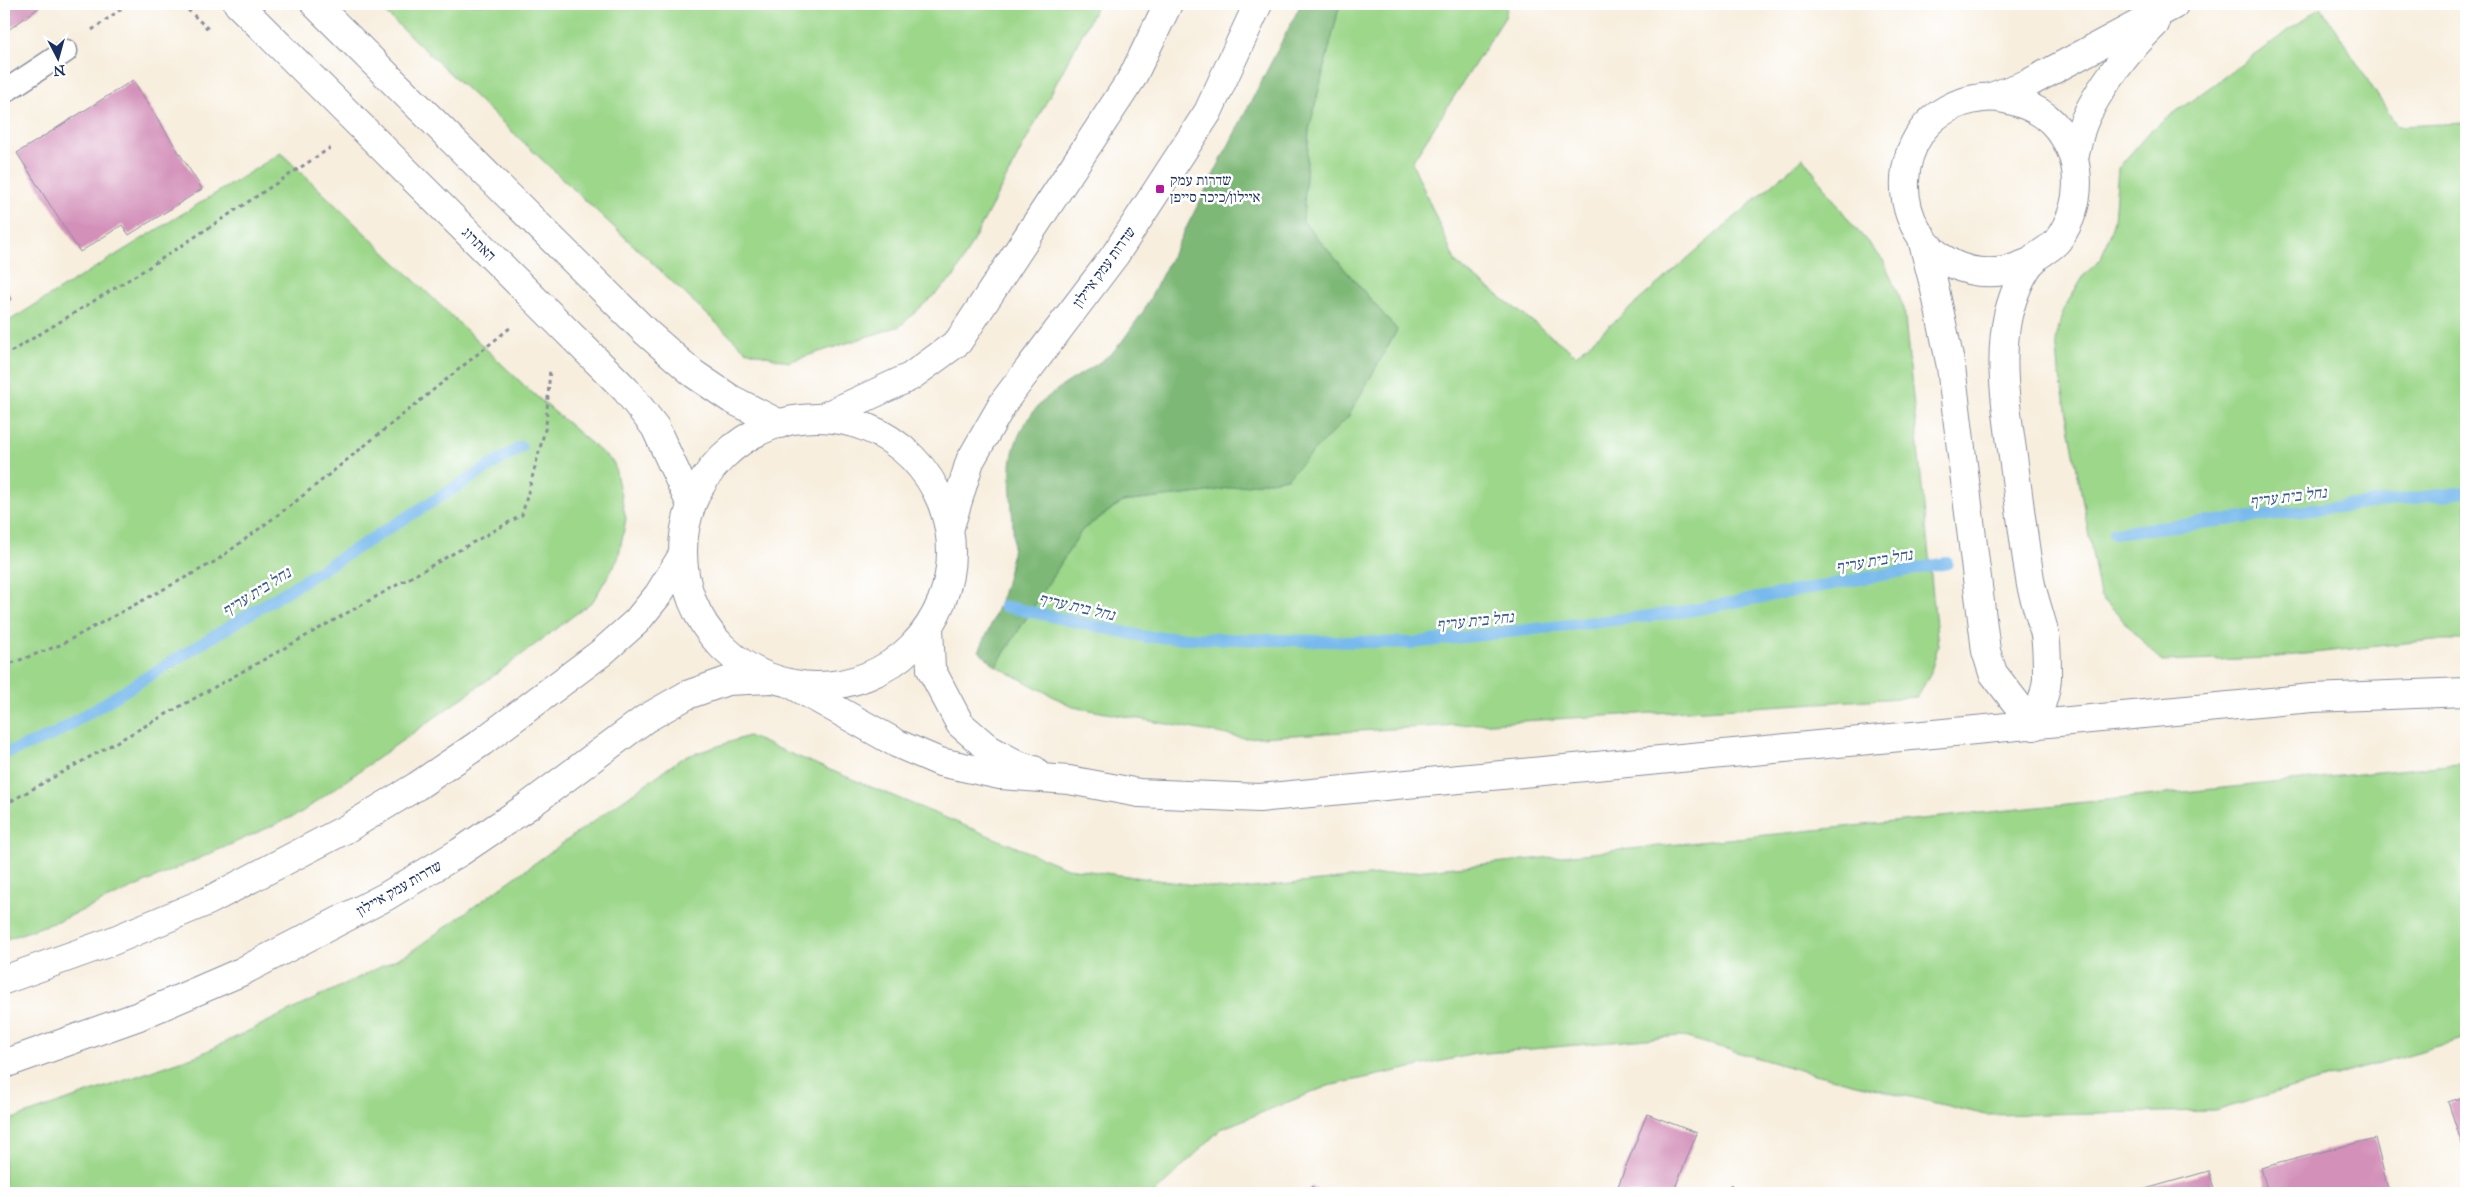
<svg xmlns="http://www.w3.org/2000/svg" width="2470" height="1197" viewBox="0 0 2470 1197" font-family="'IM FELL Great Primer','Frank Ruhl Libre',serif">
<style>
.green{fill:#9cd78a;stroke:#5c8374}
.forest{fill:#7db876;stroke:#4c746a}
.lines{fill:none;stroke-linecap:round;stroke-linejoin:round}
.stream{stroke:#78baed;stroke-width:12}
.building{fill:#d390b9}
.service-casing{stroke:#898e9e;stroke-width:25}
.minor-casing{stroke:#898e9e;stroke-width:30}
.tertiary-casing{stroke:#898e9e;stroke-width:30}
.secondary-casing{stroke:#898e9e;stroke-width:30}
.path{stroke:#898e9e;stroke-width:3;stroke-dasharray:4 4;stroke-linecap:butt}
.service{stroke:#fff;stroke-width:22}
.minor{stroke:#fff;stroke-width:28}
.tertiary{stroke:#fff;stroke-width:28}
.secondary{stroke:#fff;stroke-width:28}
.poi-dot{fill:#b5179e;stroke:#fff;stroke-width:2}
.labels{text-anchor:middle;stroke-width:5;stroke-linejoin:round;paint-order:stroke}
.poi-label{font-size:15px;fill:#1b2f5e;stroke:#fff;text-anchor:start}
.street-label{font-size:15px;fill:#1b2f5e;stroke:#fff}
.water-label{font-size:16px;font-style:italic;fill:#375989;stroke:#fff}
</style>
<rect width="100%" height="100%" fill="#fff"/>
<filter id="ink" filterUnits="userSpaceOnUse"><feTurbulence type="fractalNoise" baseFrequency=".02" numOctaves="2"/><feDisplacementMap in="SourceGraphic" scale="10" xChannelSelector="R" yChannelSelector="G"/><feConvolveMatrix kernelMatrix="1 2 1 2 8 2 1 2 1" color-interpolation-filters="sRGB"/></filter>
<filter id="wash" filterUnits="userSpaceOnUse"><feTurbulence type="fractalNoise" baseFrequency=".0096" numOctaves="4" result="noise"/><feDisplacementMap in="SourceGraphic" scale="20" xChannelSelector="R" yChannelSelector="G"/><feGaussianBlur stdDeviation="1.12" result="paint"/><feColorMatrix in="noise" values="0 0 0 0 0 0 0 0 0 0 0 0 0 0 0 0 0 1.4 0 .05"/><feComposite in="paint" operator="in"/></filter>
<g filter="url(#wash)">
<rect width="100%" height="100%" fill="#f7eedd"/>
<path class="green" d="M376,4H1098L954,277L900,326L788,362L745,350Z
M1340,4H1508L1505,17L1412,162L1456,263L1576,355L1803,158L1851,223L1883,260L1904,308L1938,646L1930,675L1917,697L1244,738L1073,707L996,666L1082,530L1122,502L1200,493L1287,478L1348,417L1397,330L1303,221L1309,130Z
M2321,7L2397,126L2466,123V640H2433L2268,658L2162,662L2100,596L2059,371L2056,338L2063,310L2085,274L2101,259L2114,220L2118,168L2152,129Z
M281,153L529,390L614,463L626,519L618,559L593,601L496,674L299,814L61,920L4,940V324Z
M748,736L1067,868L1232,890L2466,763V1038L2215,1111L1986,1115L1814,1074L1680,1036L1475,1054L1328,1086L1221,1129L1155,1193H4V1122L201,1054L409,953L682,758Z"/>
<path class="forest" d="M1301,4H1340L1309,130L1303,221L1397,330L1348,417L1287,478L1200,493L1122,502L1082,530L996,666L979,651C995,617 1010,582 1013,544C1015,503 1001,468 1022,429C1043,390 1075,381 1108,356C1121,346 1132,326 1143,312Z"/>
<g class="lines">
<path class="stream" d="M2114,533L2466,492
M1004,606L1146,637L1411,643L1676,613L1947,563
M4,754L53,735L521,447"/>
</g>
<g id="blocks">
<path class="building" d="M4,4H38L40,7L4,33Z
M133,80L202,189L129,235L122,225L80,252L17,153Z
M4,286L11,299L4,303Z
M2466,1096V1156L2448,1102Z
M1647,1114L1697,1133L1673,1193H1621L1616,1191Z
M2375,1138L2389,1193H2268L2261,1168Z
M2209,1171L2215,1193H2131Z
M1731,1184L1739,1193H1721Z
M1312,1186L1321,1193H1305Z"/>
</g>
</g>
<g filter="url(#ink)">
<use href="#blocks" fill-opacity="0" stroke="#898e9e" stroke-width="1"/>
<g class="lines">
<defs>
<path id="service" d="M4,92L66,51"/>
<path id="minor" d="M238,4L626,390L655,427L691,505
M315,4L647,333L694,374L731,399L780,424
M1991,97L2027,84L2174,5
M2074,158C2077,147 2079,134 2083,124C2096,91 2130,48 2155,24
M1921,235L1934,285L1951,367L1986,651L1993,673L2034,726
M2033,261C2024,264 2013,269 2004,271C1926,284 1878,196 1921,132C1935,112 1958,101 1982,98C2004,95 2037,106 2053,123C2084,156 2084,203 2058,240C2052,248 2041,252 2034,259C2021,273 2013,296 2008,315C1999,356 2005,401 2011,443C2018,490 2023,538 2031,585C2035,602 2041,618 2045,635C2047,648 2047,663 2047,676C2047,692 2039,710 2034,726"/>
<path id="tertiary" d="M929,628L931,669L960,724L989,749L1018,765L1034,770
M793,685L898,744L940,762L1000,775L1069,780L1139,793L1259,798L2312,698L2466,692"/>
<path id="secondary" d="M821,418L910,377L958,342L1132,78L1168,4
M683 552a134 134 0 1 1 268 0a134 134 0 1 1-268 0Z
M950,527L970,461L1005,400L1115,255L1208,112L1258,4
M4,980L110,942L208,901L346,829L417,786L482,742L601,653L636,622L658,595L682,556
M4,1064L139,1016L241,972L385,897L460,852L528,806L645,719L687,695L727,681L772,679"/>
</defs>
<use href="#service" class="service-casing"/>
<use href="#minor" class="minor-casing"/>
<use href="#tertiary" class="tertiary-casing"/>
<use href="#secondary" class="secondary-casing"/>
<path class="path" d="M182,4L208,29
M92,30L128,4
M4,356L146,269L330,148
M4,666L60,645L216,561L295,502L511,327
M4,805L522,515L546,426L550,368"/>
<use href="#service" class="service"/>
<use href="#minor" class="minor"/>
<use href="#tertiary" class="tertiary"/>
<use href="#secondary" class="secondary"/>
</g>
</g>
<rect class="poi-dot" x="1155" y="184" width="10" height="10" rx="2.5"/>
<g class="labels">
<g class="poi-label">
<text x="1170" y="185">שדרות עמק<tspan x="1170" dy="17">איילון/כיכר סייפן</tspan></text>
</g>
<g class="street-label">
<text transform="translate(479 244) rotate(45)" y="5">האתרוג</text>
<text transform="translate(1104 267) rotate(-54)" y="5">שדרות עמק איילון</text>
<text transform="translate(399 888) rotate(-30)" y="5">שדרות עמק איילון</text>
</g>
<g class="water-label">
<text transform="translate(2288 496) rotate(-7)" y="6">נחל בית עריף</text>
<text transform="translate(1874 560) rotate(-10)" y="6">נחל בית עריף</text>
<text transform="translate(256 591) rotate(-32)" y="6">נחל בית עריף</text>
<text transform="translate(1077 606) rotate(13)" y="6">נחל בית עריף</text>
<text transform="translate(1475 620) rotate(-6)" y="6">נחל בית עריף</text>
</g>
</g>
<rect width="2470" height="1197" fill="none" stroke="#fff" stroke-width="20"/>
<g transform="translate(58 58) rotate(174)" stroke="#ffffff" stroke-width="4" paint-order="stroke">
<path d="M0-4L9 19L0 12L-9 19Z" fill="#1b2f5e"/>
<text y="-8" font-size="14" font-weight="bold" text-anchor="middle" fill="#1b2f5e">N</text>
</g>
</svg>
